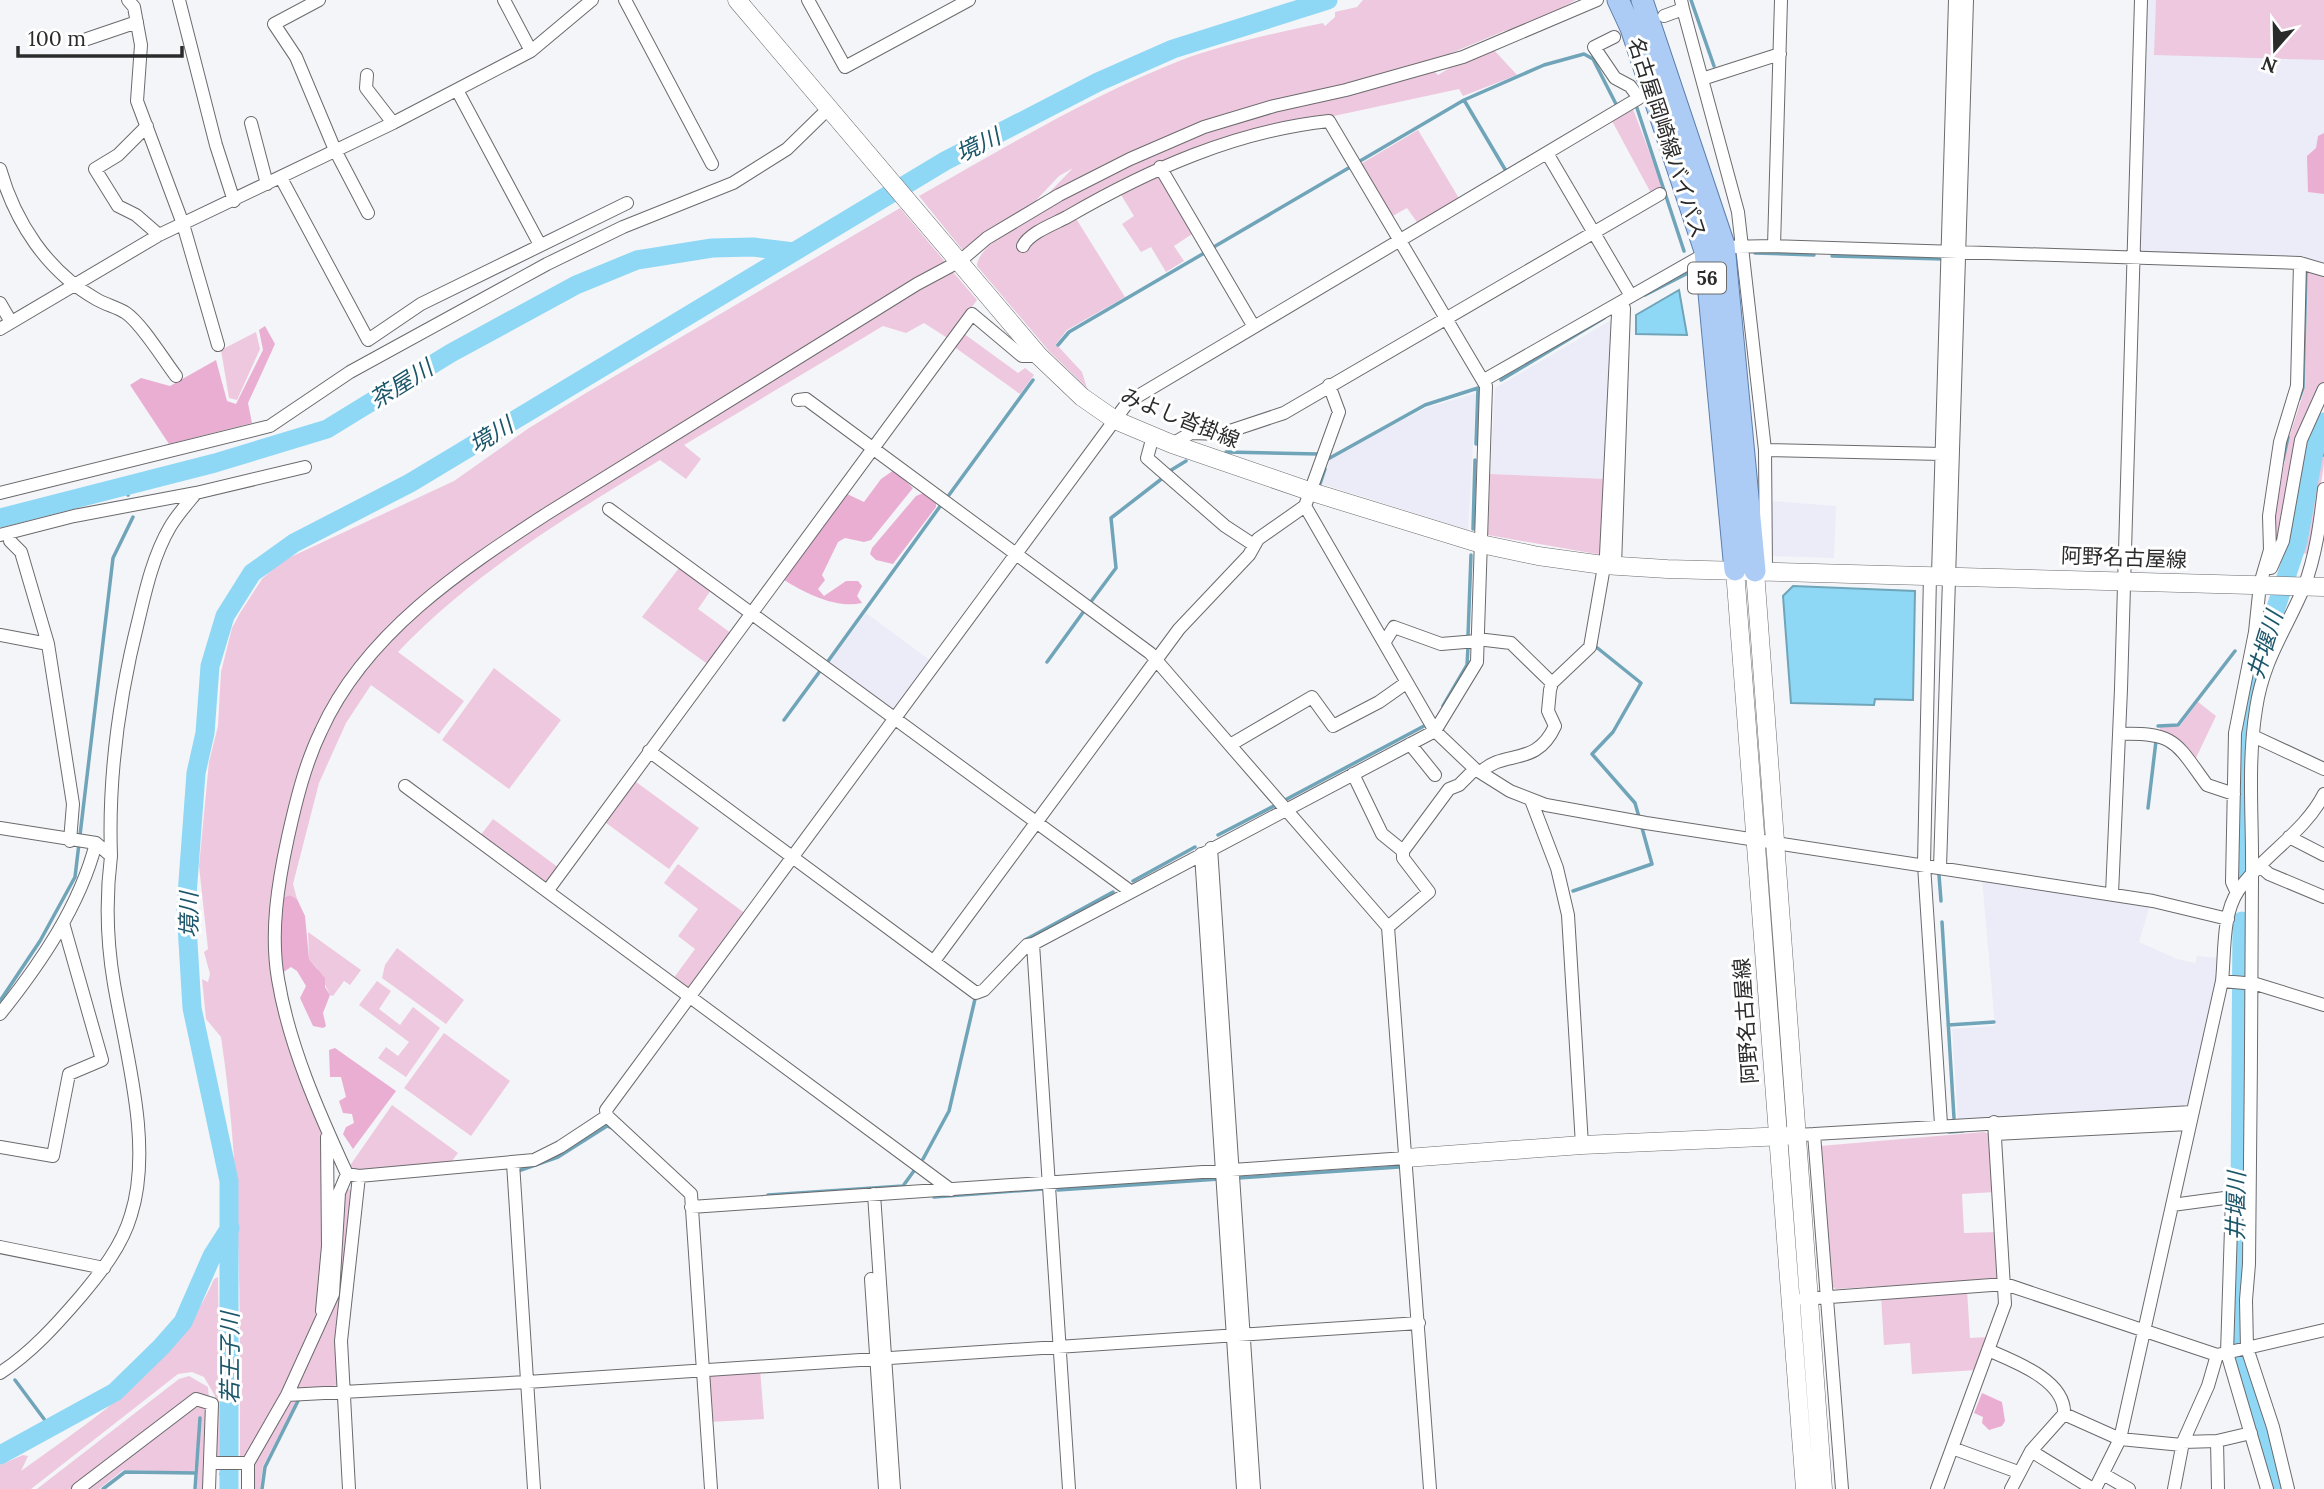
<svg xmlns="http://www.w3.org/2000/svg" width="2324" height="1489" viewBox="0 0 2324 1489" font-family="Lora,'Noto Sans JP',serif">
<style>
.built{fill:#ebecf7}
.green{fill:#eec8de}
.forest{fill:#eaaed3}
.water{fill:#8ed8f6;stroke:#70a4b9;stroke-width:2}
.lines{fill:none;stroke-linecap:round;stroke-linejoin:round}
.stream{stroke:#70a4b9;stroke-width:3.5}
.river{stroke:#8ed8f6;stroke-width:19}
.street-casing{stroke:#6b6b6e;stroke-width:14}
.secondary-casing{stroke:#6b6b6e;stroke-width:19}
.primary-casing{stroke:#5b7eaa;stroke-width:23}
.street{stroke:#fff;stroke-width:12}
.secondary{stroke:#fff;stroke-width:18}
.primary{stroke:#acccf5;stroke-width:21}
.labels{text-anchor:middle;stroke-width:6;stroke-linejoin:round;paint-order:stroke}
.shield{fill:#fff;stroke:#6b6b6b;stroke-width:2}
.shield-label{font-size:19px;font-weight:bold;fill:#2b2b2c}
.street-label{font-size:21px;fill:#2b2b2c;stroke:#fff}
.water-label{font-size:23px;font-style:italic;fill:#1b566b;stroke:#fff}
</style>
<rect width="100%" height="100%" fill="#f4f5f8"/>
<path class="built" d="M2146,0H2324V266L2138,253Z
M1613,319L1606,479L1490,474L1495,388Z
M1476,393L1468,530L1322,484L1331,457L1426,408Z
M1771,501L1836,506L1834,558L1771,556Z
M866,613L931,661L894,713L827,666Z
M1982,879L2150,905L2139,942L2177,959L2195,963L2197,956L2221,958L2188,1106L1958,1119L1952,1029L1995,1026Z"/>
<path class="green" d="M1363,0H1576L1527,27L1504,31L1430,62L1273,103L1041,201L1073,168L1059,176L1026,211L965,253L919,196C1004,148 1088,97 1179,61C1225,44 1275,33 1323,23L1325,26L1335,17V12L1357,7Z
M2156,0H2324V60L2154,55Z
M1494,50L1517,75L1463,96L1459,89L1246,135L1211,146L1158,165L1023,240L1021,245L1025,249L1027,243L1075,217L1125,297L1067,330L1056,344L1082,372L1087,388L1049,351L977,266C976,228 1173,141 1211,128C1254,112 1300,105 1345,94C1374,88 1403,78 1432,69L1438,75L1458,63Z
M1633,109L1663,188L1652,195L1612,121Z
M1418,130L1460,200L1419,225L1407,208L1389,218L1359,165Z
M1161,174L1195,232L1174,246L1184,261L1166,272L1151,247L1141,252L1122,224L1134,216L1118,190Z
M900,208L946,263L560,500L374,645L302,768L272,968L323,1129L324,1236L318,1313L303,1352L246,1458L240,1459C240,1317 242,1177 221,1037L206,1019L202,979L208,982L210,974L204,952L208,949L199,866L209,762L218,726L221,672L232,628L240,613L262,579L282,561L454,481L529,428L586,393Z
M2308,269L2324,277V382L2308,410L2275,552V518L2288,441L2305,388Z
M953,272L977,300L949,339L924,323L906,333L883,326L684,445L701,459L686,479L660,460C568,516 473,573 398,652L464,701L439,734L371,685L346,723L319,783L293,884L297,899L290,895L282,898C284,871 289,847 296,821C340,630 485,558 638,462C730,404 823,346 915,288Z
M256,332L260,349L237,400L229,398L221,350Z
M963,333L1018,373L1025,368L1034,375L1020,394L953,346Z
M2324,429V464L2310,554L2299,553L2316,455L2323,454L2317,452Z
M1490,474L1606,479L1602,555L1488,535Z
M679,568L711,590L698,609L731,633L709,665L642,617Z
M494,668L561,720L509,789L442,740Z
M2198,702L2216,716L2195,760L2171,734L2160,731V727H2179Z
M632,779L699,828L669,869L602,820Z
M493,819L559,868L548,884L480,836Z
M678,864L746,914L687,989L673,979L695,949L678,936L698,909L664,883Z
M308,932L361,970L350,985L344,981L333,996L330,995L317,968L309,959Z
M397,948L464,1000L446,1024L382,978L385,965Z
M377,981L391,991L379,1009L400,1025L413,1007L440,1028L406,1077L378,1058L386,1047L398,1056L409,1042L359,1005Z
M444,1033L510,1081L471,1136L404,1088Z
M392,1105L458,1153L451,1162L356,1172L349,1167Z
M1984,1132L1990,1134L1995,1192L1962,1194L1964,1233L1998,1232L2001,1279L1836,1289L1831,1286L1820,1146Z
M349,1189L352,1191L339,1385L294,1391L311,1351L343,1196Z
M218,1277L220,1460L213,1457L215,1396L204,1377L192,1372L178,1374L31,1489H0V1465L23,1455L28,1456L21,1471C96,1417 176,1367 214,1279Z
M1967,1290L1970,1338L1989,1337L1977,1370L1912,1374L1910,1343L1884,1345L1881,1296Z
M760,1369L764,1419L710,1422L708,1375Z
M189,1376L208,1387L209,1399L193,1395L185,1399L74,1489H37L179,1379Z
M299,1397L263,1466L260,1489H251L254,1460L290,1400Z
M197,1402L208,1408L205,1489H197L200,1417L194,1472L123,1470L99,1489H84Z"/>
<path class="forest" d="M2324,133V194L2308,192L2307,156L2316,148L2318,136Z
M265,326L275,344L248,403L252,423L169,444L130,385L141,378L170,386L216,360L227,401L236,404L263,350L259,330Z
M894,470L913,488L871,540L864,542L845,538L838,542L822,575L825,580L818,589L824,596L846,581H858L862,586L857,596L862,603C836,609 805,593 784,580L845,493L864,502L881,479Z
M923,493L936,503V507L893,564L876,560L870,554L872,548L916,496Z
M290,895L297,899L305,916L309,959L325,978V987L330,995L323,1013L326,1026L323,1028L313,1026L300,998L306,986L297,971L291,967L282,973L277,943L282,898Z
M335,1048L396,1091L353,1149L343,1134L346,1127L354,1123L352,1114L343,1113L339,1101L346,1097L341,1077H330L329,1050Z
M1982,1393L2002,1402L2005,1421L2002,1426L1989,1430L1982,1423L1983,1417L1974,1413Z"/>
<path class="water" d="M1679,290L1687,335L1636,334V315Z
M1793,586L1915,591L1913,700L1875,699L1874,705L1791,703L1783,596Z"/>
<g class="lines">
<path class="stream" d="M1691,0L1714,66
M1464,100L1506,171
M1637,108L1684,251
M1360,161L1464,100L1544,65L1584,54L1593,59L1617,106
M1212,248L1352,166
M1755,253L1814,255
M1832,256L1944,259
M1645,295L1688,273
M1058,345L1069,332L1206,252
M1501,380L1604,318
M2299,399L2303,388L2306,273
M1226,452L1318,454
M2314,452L2323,455
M1328,459L1425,405L1478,388L1476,444
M2283,460L2288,437
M1168,472L1186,461
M1320,484L1325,469
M125,486L128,495
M949,495L1033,380
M1473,529L1475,460
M1090,603L1116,568L1111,518L1164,477
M1468,636L1471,555
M1596,643L1595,646L1641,683L1613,732L1592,754L1635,803L1639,817
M1047,662L1084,611
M826,664L941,505
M1443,706L1467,665L1468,647
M784,720L820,671
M2158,726L2178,725L2235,651
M1285,800L1424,726
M2148,808L2156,741
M1218,835L1274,806
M1939,875L1941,901
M1133,881L1195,847
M1573,891L1652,864L1642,828
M1942,922L1954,1118
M1025,940L1113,892
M0,1001L40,941L75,877L113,558L133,517
M1948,1025L1994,1022
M1949,1132L1963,1131
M923,1159L949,1111L975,999
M521,1170L558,1157L607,1126L612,1128
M1238,1178L1399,1167
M1058,1190L1219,1179
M768,1195L903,1186L916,1168
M934,1197L1043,1189
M15,1380L50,1427
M221,1474H229
M103,1489L125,1472L195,1473
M195,1489L200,1418
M262,1489L265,1467L299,1399"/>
<path class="river" d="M0,518L215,463L327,429L451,353L576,285L637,260L712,248L753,247L794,252
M2242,873V741L2255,671L2298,541L2314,452L2324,422
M2242,921L2240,1194L2234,1326L2239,1364L2278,1489
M0,1455L115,1392L161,1347L183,1322L212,1256L230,1228
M229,1489V1181L192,1008L186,909L196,773L205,733L210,666L225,616L252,573L294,543L410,483L945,161L1098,82L1173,49L1328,0"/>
<defs>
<path id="street" d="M128,0L134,7L141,45L137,101L183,224L218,345
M179,0L216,145L234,201
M319,0L274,24L296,57L335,150L368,213
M504,0L531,51
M625,0L712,164
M808,0L845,67L969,0
M1683,9L1738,212L1765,450L1766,570
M1664,16L1683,9L1681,0
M87,39L137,22
M367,75L366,88L393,123
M1702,79L1780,54
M457,90L539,243
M251,123L267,184
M147,126L118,155L95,169L118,206L136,215L159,235
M1547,153L1631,296
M1160,167L1254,327
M0,169C15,222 47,271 96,299C106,305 117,307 126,313C142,324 163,359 176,376
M281,178L368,340L421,304L627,203
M1023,246C1029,233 1054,224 1067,217C1148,170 1235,131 1329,121L1486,386L1477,662L1435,731L1033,944L1069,1489
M1774,246L1781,0
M0,303L11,322
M0,329L159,235L393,123L531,51L592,0
M1484,380L1705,254L1724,247L1774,246L2300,263L2324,270
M798,400L806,399L1150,653L1388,927L1430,1489
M1153,436L1147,458L1225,526L1254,545
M1172,444L1191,433L1221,434L1284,413L1660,194
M1765,450L1942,454
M0,493L270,426L350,372L547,264L623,227L733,183L787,149L829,108
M1305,506L1435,731L1475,769L1510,791L1546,805L1646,823L2153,901L2228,919
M609,509L1130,891
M0,535L74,516L196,493L305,467
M10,541L21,552L48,644L73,804L70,841
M1615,566L1624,308
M2271,568L2283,541L2301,440L2324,389
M1930,575L1924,865L1941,1124
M1938,575L1955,0
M0,635L48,644
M1477,639L1511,643L1552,683
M1384,643L1394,627L1441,644L1477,641
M2119,734C2176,732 2176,743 2207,785L2234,794
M2253,736L2324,769
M1410,744L1435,775
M1230,745L1312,697L1333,726L1379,702L1406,683
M649,751L976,993L984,990L1027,945L1033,944
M1481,772C1504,749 1536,768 1555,726L1548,711L1550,690L1552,683L1590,647L1606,555L1618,314L1614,306
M1353,774L1382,834L1403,851
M405,786L951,1190
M1531,800L1557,868L1568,915L1582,1145
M0,828L96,843L111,856C106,896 107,943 114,984C126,1054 153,1146 131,1215C122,1246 101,1272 81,1296C57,1324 31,1353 0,1373
M2289,837L2324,855
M1211,848L1254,1489
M1201,854L1243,1489
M111,856C108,775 119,697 139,618C146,588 154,554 170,527C177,515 187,504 196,493
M2261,867L2269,874L2324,897
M1940,868L1967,0
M548,890L972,314L1022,356H1039
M2237,893L2232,882L2235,733L2255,632L2260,584L2270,550L2269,516L2280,442L2297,386L2300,263
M2112,894L2121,689L2141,0
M1388,927L1429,892L1403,858V851L1449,789L1459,785L1475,769
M934,961L1179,629L1249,555L1258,539L1305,506L1339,412L1329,385
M2222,981L2256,984L2324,1005
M0,1014C40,964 80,906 96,843
M607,1116L691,1194L711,1489
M1814,1134L1842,1489
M1995,1134L2189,1124
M1797,1135L2192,1112
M0,1147L53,1156L69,1074L102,1060L63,923
M513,1163L534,1489
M347,1174L359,1176L534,1160L560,1147L607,1116L606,1110L1128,402L1639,98L1630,86L1615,78L1594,47L1614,37
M874,1194L894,1489
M2172,1205L2232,1197L2227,1353L2267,1489
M691,1207L1406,1158
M0,1247L104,1268
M871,1279L885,1489
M1803,1299L2005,1284L2217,1355L2324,1330
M322,1311L328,1246L327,1137
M1988,1350C2013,1361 2066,1380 2064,1414
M287,1395L333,1294L339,1193L347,1174C319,1113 289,1046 278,979C270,932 278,883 288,837C296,801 305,764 321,731C365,633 462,569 548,513L917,284L960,261L987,238L1059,195L1130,159L1204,127L1274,106L1346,90L1463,57L1597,0
M2217,1441L2218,1489
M2183,1442L2217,1441L2251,1433
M1952,1448L2018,1472
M2031,1451L2093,1489
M210,1463H248L287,1395L527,1382L1419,1323
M2103,1474L2129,1489
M78,1489L196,1399L212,1404L209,1489
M248,1489V1463
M349,1489L341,1341L359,1176
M1937,1489L2005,1304L1994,1122
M2011,1489L2031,1451L2064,1414L2120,1439L2182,1445
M2095,1489L2120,1439L2222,981C2225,953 2222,915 2238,891C2262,856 2305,832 2324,794
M2174,1489L2183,1442L2208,1386L2217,1355
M2288,1489L2273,1427L2247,1348L2246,1300L2249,1264C2251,1135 2251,1007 2252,878C2253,821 2247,765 2256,709C2263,660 2286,630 2304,587C2316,555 2320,523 2324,489"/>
<path id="secondary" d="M737,0L1039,356L1082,397L1115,420L1172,444L1312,492L1481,544L1538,556L1603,565L1667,569L2324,587
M1735,570L1805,1489
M1755,571L1823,1489
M1406,1158L1582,1145L1786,1136"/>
<path id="primary" d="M1618,0L1631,28L1705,251L1735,570
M1642,0L1724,245L1755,571"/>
</defs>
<use href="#street" class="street-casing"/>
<use href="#secondary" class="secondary-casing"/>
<use href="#primary" class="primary-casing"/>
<use href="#street" class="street"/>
<use href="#secondary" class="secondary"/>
<use href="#primary" class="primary"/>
</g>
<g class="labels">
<rect class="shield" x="1688" y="262.5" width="38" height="31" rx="5"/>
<g class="shield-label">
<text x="1707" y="285">56</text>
</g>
<g class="street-label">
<text transform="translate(1667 138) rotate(72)" y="7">名古屋岡崎線バイパス</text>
<text transform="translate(1180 418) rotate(22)" y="7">みよし沓掛線</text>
<text transform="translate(2124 558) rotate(2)" y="7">阿野名古屋線</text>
<text transform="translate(1746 1021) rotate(-94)" y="7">阿野名古屋線</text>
</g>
<g class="water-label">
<text transform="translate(978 145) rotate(-26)" y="8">境川</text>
<text transform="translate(401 384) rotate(-32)" y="8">茶屋川</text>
<text transform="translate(491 435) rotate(-31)" y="8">境川</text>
<text transform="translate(2265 645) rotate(-73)" y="8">井堰川</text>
<text transform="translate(189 915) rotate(-90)" y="8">境川</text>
<text transform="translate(2236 1206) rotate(-89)" y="8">井堰川</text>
<text transform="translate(230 1358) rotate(-90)" y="8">若王子川</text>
</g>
</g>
<g transform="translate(2275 49) rotate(200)" stroke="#ffffff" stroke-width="5" paint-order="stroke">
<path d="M0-5L12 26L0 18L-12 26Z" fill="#2b2b2c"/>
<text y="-10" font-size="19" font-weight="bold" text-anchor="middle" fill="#2b2b2c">N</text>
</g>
<path d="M18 46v10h164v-10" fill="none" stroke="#2b2b2c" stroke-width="3.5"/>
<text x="28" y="46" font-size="21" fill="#2b2b2c" stroke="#ffffff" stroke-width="5" paint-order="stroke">100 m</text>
</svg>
